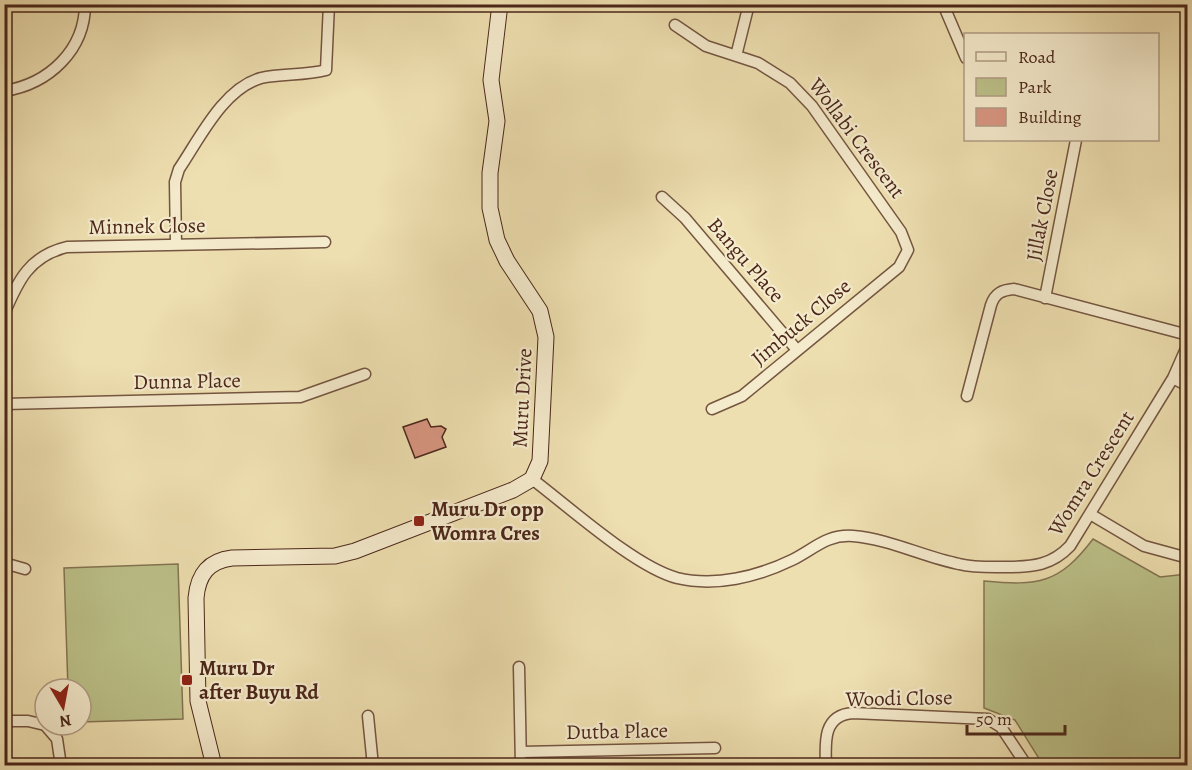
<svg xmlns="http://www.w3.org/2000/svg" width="1192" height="770" viewBox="0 0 1192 770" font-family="Alegreya,serif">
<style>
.green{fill:#bcc189;stroke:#847452;stroke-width:1.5}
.building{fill:#d89581;stroke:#4b271a;stroke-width:1.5}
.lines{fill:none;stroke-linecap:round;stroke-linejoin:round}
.street-casing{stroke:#745540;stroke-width:13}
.secondary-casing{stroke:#4b271a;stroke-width:17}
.street{stroke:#f4eacc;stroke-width:10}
.secondary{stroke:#f4eacc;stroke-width:15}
.poi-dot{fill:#8f2418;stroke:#f4eacc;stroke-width:2}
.labels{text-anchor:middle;stroke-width:4.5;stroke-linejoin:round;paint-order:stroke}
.street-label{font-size:21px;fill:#4b271a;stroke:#f4eacc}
.poi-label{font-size:21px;font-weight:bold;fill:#4b271a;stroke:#f4eacc;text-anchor:start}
</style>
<rect width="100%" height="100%" fill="#eedfb0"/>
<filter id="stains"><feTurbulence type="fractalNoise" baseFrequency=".00333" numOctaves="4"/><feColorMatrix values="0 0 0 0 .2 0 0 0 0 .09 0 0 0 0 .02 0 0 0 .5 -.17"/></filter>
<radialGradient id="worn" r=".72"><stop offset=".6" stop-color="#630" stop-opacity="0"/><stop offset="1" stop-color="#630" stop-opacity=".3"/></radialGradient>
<path class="green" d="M1093,539L1160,577L1187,574V765H1043L1015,720L984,708V581C1038,586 1059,584 1093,539Z
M178,564L183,719L81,722V689H68L64,568Z"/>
<path class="building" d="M427,419L431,427L441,426L446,429L442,437L446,447L415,458L403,427Z"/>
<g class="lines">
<defs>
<path id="street" d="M943,4L966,58
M1186,4L1188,7
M675,25L706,46L758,63L790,83L812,106L901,232L908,250L899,267L742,396L712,409
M736,56L749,4
M4,91C49,84 85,50 85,4
M662,197L685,218L797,350
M176,245L175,182L179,169C200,138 223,89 261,78C282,73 304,76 326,70L329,4
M1045,298L1076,140
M4,314C18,281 29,256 67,247L325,242
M1173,378L1188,386
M967,396L991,305C995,293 1002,290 1014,289L1188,335
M4,404L300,397L365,374
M532,479C568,506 635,567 677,578C715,587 757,577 792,560C814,549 827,534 853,536C889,539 924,557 959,564C975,568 992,567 1008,567C1033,567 1052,565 1070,546L1173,378L1188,344
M1090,514L1144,546L1188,558
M4,563L25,569
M519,667L521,766
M368,716L373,766
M4,721H28L45,725
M45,725L57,739L61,766
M521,752L715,748
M826,766C825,742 823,715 853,713L988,719L1001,727L1027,766"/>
<path id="secondary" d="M214,766L198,701L196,598C198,575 208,561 232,558L335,556L355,551L513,490L532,479L540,461L546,337L540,311L507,261L497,240L490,208V173L497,121L491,80L500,4"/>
</defs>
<use href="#street" class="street-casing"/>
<use href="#secondary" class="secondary-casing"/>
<use href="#street" class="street"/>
<use href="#secondary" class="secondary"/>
</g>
<g class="poi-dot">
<rect x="413" y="515" width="12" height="12" rx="3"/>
<rect x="181" y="674" width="12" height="12" rx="3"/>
</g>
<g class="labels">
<g class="street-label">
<text transform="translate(857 138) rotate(53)" y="7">Wollabi Crescent</text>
<text transform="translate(1042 215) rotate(-79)" y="7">Jillak Close</text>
<text transform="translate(147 226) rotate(-1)" y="7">Minnek Close</text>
<text transform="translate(746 260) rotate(49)" y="7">Bangu Place</text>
<text transform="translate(801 322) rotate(-40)" y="7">Jimbuck Close</text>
<text transform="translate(187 381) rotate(-1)" y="7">Dunna Place</text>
<text transform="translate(522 398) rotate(-87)" y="7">Muru Drive</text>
<text transform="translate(1091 473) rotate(-58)" y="7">Womra Crescent</text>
<text transform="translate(899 698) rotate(-1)" y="7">Woodi Close</text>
<text transform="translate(617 731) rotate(-1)" y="7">Dutba Place</text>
</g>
<g class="poi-label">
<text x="431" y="516">Muru Dr opp<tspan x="431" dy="24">Womra Cres</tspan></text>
<text x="199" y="675">Muru Dr<tspan x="199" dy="24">after Buyu Rd</tspan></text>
</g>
</g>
<rect width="1192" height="770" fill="none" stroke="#eedfb0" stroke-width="24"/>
<rect x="6" y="6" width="1180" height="758" fill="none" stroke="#4b271a" stroke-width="3"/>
<rect x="12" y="12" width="1168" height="746" fill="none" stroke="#4b271a" stroke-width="1.5"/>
<rect x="964" y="33" width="195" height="108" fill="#f4eacc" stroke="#b09c85" stroke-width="1.5"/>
<rect x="976" y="52" width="30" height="9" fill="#f4eacc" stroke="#b09c85" stroke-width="1.5"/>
<text x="1018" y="63" font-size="18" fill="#4b271a">Road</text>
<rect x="976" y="78" width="30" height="18" fill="#bcc189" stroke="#b09c85" stroke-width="1.5"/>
<text x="1018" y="93" font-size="18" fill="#4b271a">Park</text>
<rect x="976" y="108" width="30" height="18" fill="#d89581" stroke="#b09c85" stroke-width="1.5"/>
<text x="1018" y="123" font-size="18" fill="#4b271a">Building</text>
<g transform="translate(63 707) rotate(170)"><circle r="28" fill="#f4eacc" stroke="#b09c85" stroke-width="1.5"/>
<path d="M0-4.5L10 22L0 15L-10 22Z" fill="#8f2418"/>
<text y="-9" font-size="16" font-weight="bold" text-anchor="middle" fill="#4b271a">N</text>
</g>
<path d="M967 725v9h98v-9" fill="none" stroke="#4b271a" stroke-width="3"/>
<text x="976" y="725" font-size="18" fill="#4b271a" stroke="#f4eacc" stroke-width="4.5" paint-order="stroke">50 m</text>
<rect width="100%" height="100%" filter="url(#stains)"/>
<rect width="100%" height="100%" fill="url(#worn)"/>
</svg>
